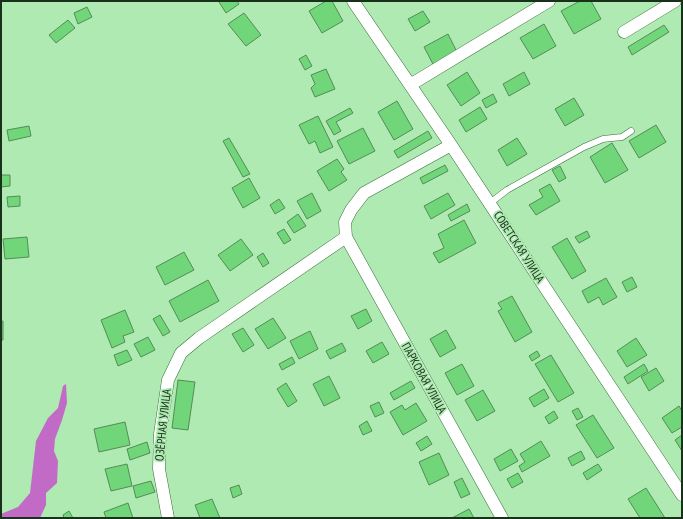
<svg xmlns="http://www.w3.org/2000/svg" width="683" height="519" viewBox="0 0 683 519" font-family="'PT Sans Narrow',sans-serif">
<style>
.water{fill:#c26bc6}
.building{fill:#71d679;stroke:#548c57}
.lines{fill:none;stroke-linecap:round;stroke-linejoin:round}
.lane-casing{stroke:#376f3b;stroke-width:7}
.street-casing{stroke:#376f3b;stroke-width:13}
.lane{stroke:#fff;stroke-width:6}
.street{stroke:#fff;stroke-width:12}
.labels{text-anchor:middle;stroke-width:3.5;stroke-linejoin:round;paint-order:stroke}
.street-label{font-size:12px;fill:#19301a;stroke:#aeeab1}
</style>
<rect width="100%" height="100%" fill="#aeeab1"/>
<path class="water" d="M66,384L67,403L62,420L55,439L54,451L58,461L57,483L46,493V505L40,518H1V514L18,507L30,493L36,441L48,418L58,408L63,386Z"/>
<path class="building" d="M221,1H237L239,4L226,13L219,2Z
M326,1H332L343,21L322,33L309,11Z
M580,1H591L601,19L574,34L561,11Z
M87,7L92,17L78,24L74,13Z
M423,11L430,22L415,31L408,19Z
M244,13L261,35L246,46L228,24Z
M68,20L75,28L56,43L49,35Z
M544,24L556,46L533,59L520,38Z
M664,25L669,32L632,55L628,47Z
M448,34L458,54L434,66L424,47Z
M306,55L312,66L305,70L299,59Z
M326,69L335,89L315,97L311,88L315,84L311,75Z
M467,72L480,93L461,106L447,85Z
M524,72L530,84L509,96L503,84Z
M493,94L497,102L486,108L482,100Z
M574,98L584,115L565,126L555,109Z
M397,101L413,129L394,140L378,112Z
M480,107L487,119L466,132L459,120Z
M350,108L353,113L336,122L341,131L334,135L326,121Z
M318,116L333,147L320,153L315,141L309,144L299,125Z
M656,125L666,142L639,158L629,141Z
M29,126L31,136L9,141L7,130Z
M363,128L375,151L349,164L337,141Z
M428,131L432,138L398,158L394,151Z
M229,138L250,174L243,177L223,141Z
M517,138L527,154L507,166L498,150Z
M612,143L628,170L605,183L590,157Z
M337,159L344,169L341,172L347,180L329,191L317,171Z
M445,165L448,171L423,184L420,178Z
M560,166L566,178L559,182L552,170Z
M1,175H10V186L1,187Z
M249,178L260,198L243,208L232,188Z
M550,184L560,201L536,215L529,205L543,197L539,190Z
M312,193L321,211L307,219L297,201Z
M448,193L455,205L431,219L424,206Z
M20,196V206L8,207L7,197Z
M279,199L285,208L275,214L270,205Z
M467,204L470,211L451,221L448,215Z
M298,214L306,226L294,233L287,222Z
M464,220L476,243L439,263L433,253L444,248L438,234Z
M284,229L291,240L284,244L277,233Z
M587,231L590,237L579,243L575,237Z
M27,237L29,257L5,259L3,239Z
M567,238L586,271L572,279L552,247Z
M241,239L253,255L230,271L218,255Z
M184,252L194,270L165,285L156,267Z
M263,253L269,263L263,267L257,257Z
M632,277L637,287L627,292L622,282Z
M606,278L617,297L603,305L599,297L588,303L582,291Z
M208,280L219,301L180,322L169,301Z
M512,296L532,332L515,342L498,311L502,309L498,303Z
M366,309L372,321L358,329L351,316Z
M125,310L134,332L123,336L125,342L112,348L101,320Z
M160,315L170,332L163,336L153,319Z
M273,318L286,338L268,349L255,329Z
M1,321H3V340H1Z
M243,328L254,345L243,352L232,334Z
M446,330L456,348L440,357L430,339Z
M310,331L318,349L299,359L290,341Z
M148,337L155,350L141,357L134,344Z
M636,338L647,355L627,367L617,351Z
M382,342L389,354L373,363L366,351Z
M342,343L346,351L330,359L326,351Z
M127,350L132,360L118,366L114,355Z
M537,351L540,356L532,361L529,356Z
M551,355L574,393L558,402L535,364Z
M292,357L295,363L282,370L279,364Z
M462,364L474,386L457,395L445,373Z
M644,364L648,371L628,384L624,377Z
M656,368L664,381L649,391L641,377Z
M329,376L340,398L324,406L313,384Z
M178,380L195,382L188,430L172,428Z
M411,381L415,388L394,400L390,393Z
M286,383L297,401L288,407L277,389Z
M544,389L549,398L534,407L529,398Z
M483,390L495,411L477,421L465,400Z
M379,402L384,413L375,417L370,406Z
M416,403L427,421L403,435L390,412L402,405L405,410Z
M679,406L682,411V427L672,433L662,418Z
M578,408L583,417L577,420L572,411Z
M554,411L558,418L549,424L545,417Z
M593,415L614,448L597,458L576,425Z
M367,421L372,431L363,435L359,426Z
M125,422L130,445L99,452L94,429Z
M682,435V451L675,440Z
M427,436L432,444L421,451L416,443Z
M541,441L550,456L522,472L519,466L525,462L520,454Z
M147,442L150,453L130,460L127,449Z
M511,449L518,461L500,471L494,459Z
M581,451L585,459L572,466L568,458Z
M439,453L449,475L429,485L419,462Z
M127,464L132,486L111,491L105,469Z
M598,464L602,470L587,480L583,473Z
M518,473L523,482L512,488L507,479Z
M462,478L470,494L461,498L454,482Z
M151,481L155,492L136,498L133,486Z
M239,485L242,494L233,498L230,488Z
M646,488L665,518H640L628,499Z
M212,499L220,518H200L195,505Z
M128,503L133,518H106L104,512Z
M469,509L474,518H452Z
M69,511L73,518H64L63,515Z"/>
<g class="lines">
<defs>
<path id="lane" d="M490,203L507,190L584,147L603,139L622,137L631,131"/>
<path id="street" d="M353,1L451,145L682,495
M624,32L675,1
M410,85L549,1
M346,237L502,518
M168,518L159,469L160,434L168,380L181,353L199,338L346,237L345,222L351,210L364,193L451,145"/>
</defs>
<use href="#lane" class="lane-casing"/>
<use href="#street" class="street-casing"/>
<use href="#lane" class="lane"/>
<use href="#street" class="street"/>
</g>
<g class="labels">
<g class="street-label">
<text transform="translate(519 247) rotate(57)" y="4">СОВЕТСКАЯ УЛИЦА</text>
<text transform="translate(424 378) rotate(61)" y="4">ПАРКОВАЯ УЛИЦА</text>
<text transform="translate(163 425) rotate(-84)" y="4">ОЗЁРНАЯ УЛИЦА</text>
</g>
</g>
<rect width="683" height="519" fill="none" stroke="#19301a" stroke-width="4"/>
</svg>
